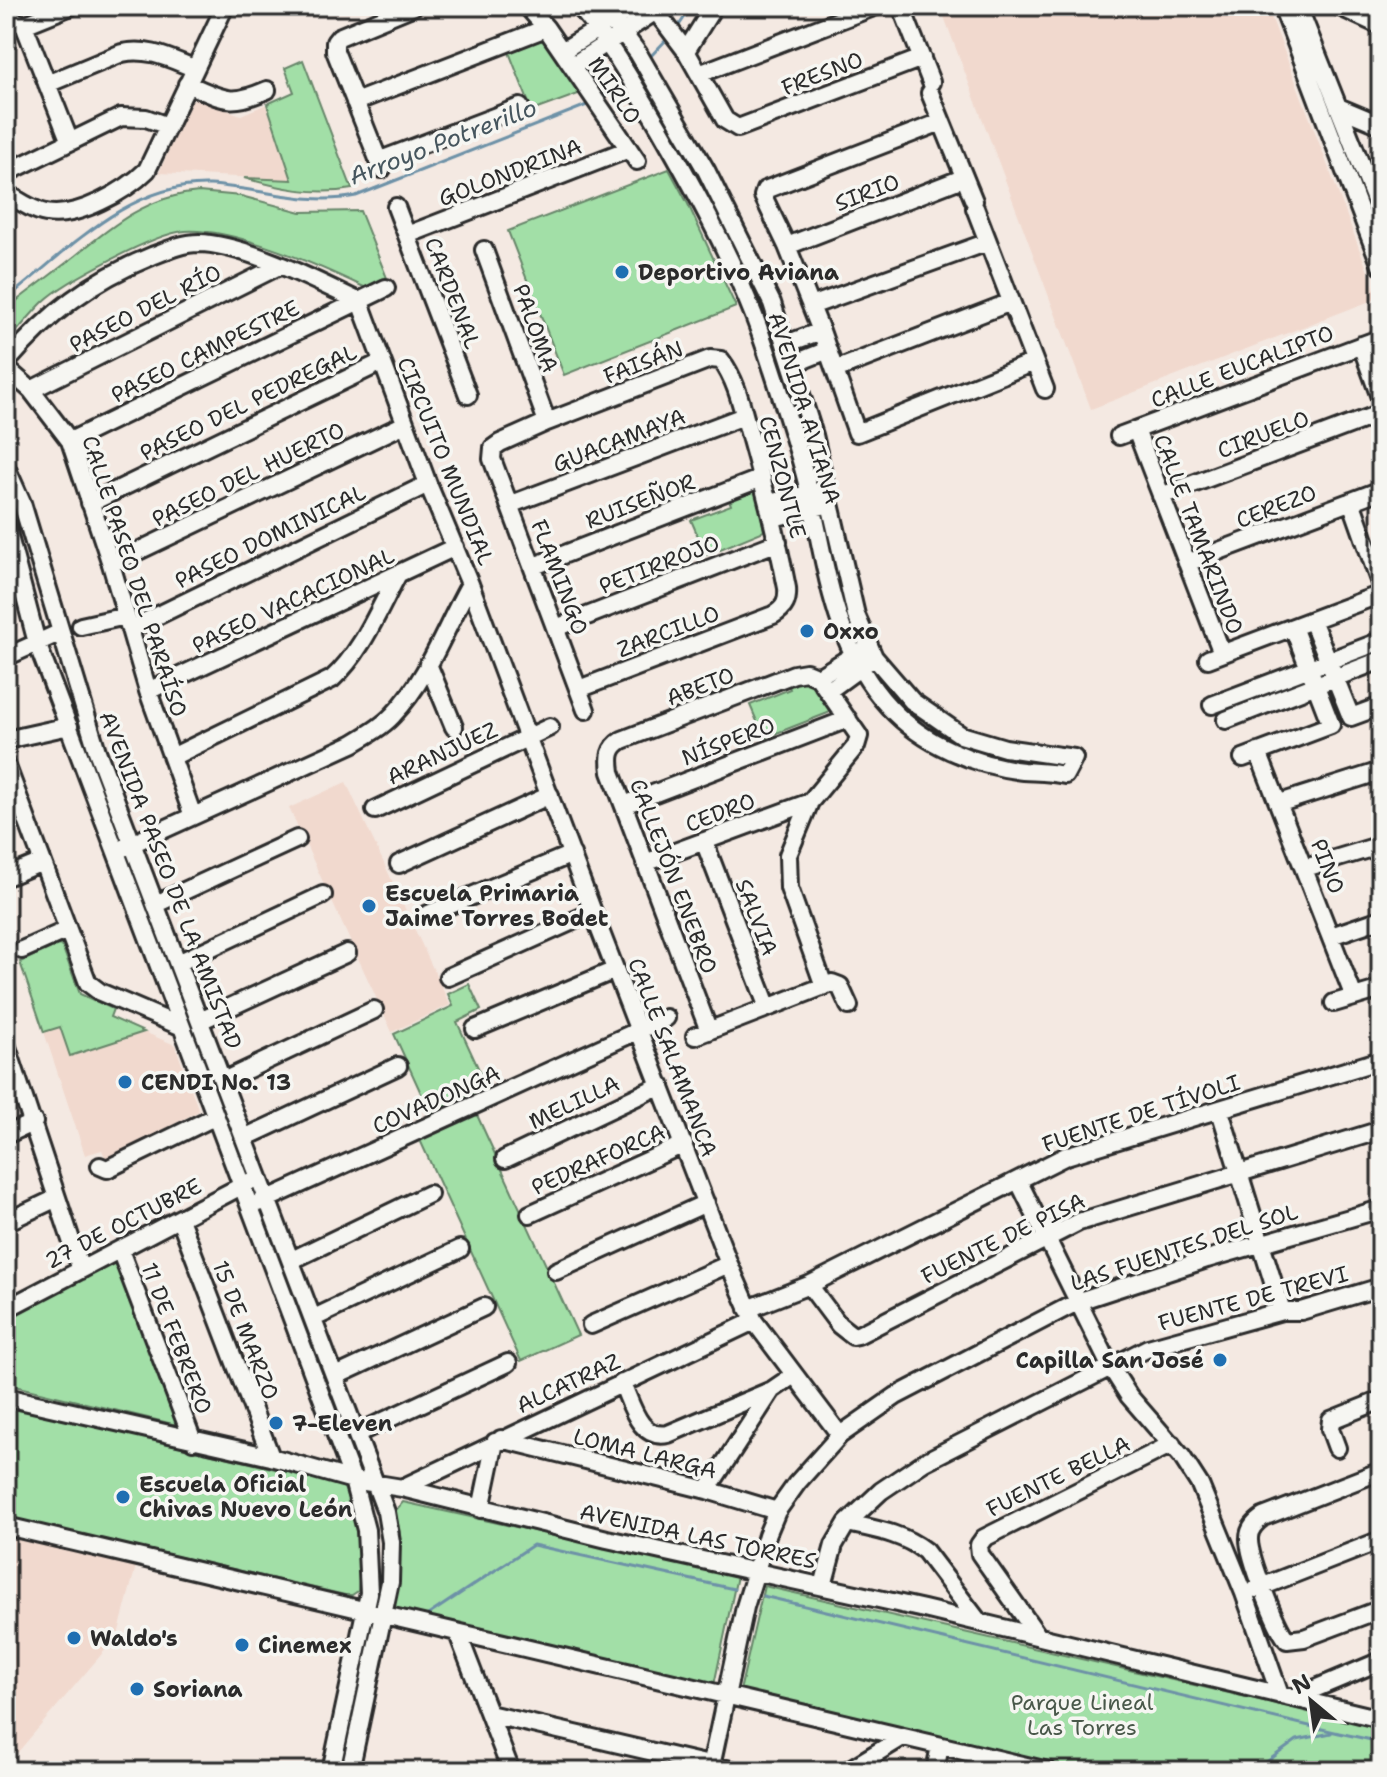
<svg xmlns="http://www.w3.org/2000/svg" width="1387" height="1777" viewBox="0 0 1387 1777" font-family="'Shantell Sans',sans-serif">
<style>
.built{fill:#f1d9ce}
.green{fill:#a2dfa7;stroke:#668569;stroke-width:2}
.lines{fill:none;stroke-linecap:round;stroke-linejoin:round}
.stream{stroke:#6d91a7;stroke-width:3}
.minor-casing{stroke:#2b2b2b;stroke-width:22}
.minor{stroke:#f6f6f2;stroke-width:16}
.poi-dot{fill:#1f6fb2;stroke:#f6f6f2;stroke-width:3}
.labels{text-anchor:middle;stroke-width:7;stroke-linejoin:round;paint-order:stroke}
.street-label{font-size:22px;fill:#2b2b2b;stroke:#f6f6f2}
.poi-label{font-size:22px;font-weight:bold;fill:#2b2b2b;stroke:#f6f6f2;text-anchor:start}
.park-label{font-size:22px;fill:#49584a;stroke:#f6f6f2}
.water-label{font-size:24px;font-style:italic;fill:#46565e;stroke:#f6f6f2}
</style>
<rect width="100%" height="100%" fill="#f4e9e2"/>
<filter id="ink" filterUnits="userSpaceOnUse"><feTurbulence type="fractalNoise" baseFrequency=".0125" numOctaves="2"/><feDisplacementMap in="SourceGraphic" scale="16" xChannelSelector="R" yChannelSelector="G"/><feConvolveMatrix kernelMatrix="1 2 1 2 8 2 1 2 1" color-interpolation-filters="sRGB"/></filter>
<g filter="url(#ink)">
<path class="built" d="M940,6H1267L1378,298L1091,409Z
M196,99L241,115L267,104L292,180L159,173L189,102Z
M346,782L450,1005L392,1032L289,808Z
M59,1027L70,1056L144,1032L175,1045L199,1111L109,1158L105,1157L102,1150L85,1155L44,1032Z
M6,1536L136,1566L118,1635L6,1766Z"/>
<path class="green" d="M543,35L581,93L532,111L507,47Z
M303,60L352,189C315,196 280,188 244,178L292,180L267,104L294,92L285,68Z
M669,169L688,204L736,307L564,375L508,231Z
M199,192L241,196L301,212L360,211L387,278L366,288C320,266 236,228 185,231C156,233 65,281 43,302C30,315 18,330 6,344V309C29,291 52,274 75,256C113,225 148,196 199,192Z
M756,488L764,531L706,555L691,520L731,505L728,496Z
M811,678L829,709L828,713L764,738L750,705L790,689L787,682Z
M58,945L62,946L80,994L113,1009L110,1017L144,1032L70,1056L60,1027L44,1032L20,962Z
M469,984L481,1010L457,1022L487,1087L430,1113L394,1034L453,1006L448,994Z
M473,1112L477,1115L578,1335L521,1361L420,1140V1138Z
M111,1262L119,1265L180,1421L177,1425L6,1384V1313Z
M6,1405L343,1485C356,1519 363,1555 358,1591L352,1595H345L6,1517Z
M403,1502L737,1576L714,1685L398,1609L394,1604L400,1532L395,1511Z
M764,1586L1381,1728V1771H1081L740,1691Z"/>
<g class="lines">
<path class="stream" d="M678,27L692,6
M648,59L667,39
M602,97L625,81
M6,299C66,253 128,182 210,185C259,188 307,206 356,196L592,103
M763,1596L1339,1733
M425,1617L533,1545L734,1589
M1339,1733L1381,1742
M1254,1771L1297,1740L1331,1733"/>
<defs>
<path id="minor" d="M527,6L546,28L637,161
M579,6C611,44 634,85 659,127C694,188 728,250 754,316C771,361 785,408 799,454C826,540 824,637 889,707C923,744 974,765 1023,771C1037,772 1051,772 1065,775L1074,758L1005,748L961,735L912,701L874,657L856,615L814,435L772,303L706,170L638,53L603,6
M652,6L686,51L725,120L738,128L922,58
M901,6L931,82
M1282,6L1381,266
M1298,6L1381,215
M1338,6L1381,26
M6,17L24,25L70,142
M24,25L71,6
M562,51L635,6
M686,51L714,6
M573,65L656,11
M699,74L876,6
M47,84L122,53C148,47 170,59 194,68
M187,84C224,99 228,107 267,90
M930,93L974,201
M355,102L546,28
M1338,107L1381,125
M941,122L765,190L763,196L787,246L821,331L857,433L1034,362
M378,161L520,107
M382,169L335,51V42L339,37L414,6
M6,173L121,117L146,118L168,126
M6,193C18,200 31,210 46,213C77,219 126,191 147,170L225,6
M396,207L468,395
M975,208L1045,389
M407,235L629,149
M787,246L963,178
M484,250L547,422
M811,306L988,242
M786,344L821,331
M1361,345L1381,400
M6,363C49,313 90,281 152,256C167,250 183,243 199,243C244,244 319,282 360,302L428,484L470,584L593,912L729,1264L754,1321L840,1435
M793,364L828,350
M6,368L31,390L70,441L111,564L148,691L193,816
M835,370L1011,302
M31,390L279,266
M1136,430L1222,653
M1119,436L1381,338
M70,441L386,288
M6,467L22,503L97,751L386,1512L391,1542L390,1582L350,1771
M1161,496L1381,413
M1351,501L1381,586
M90,503L382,362
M769,503L819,491
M509,505L744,416
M773,518L822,506
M6,525L37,643L353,1480L366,1530L369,1593L331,1771
M1187,563L1381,490
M111,564L405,424
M534,566L762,478
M1312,620L1351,717L1381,706
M81,626L126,616
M556,628L778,542
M130,629L428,484
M6,657L61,632
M1208,659L1381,594
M428,664L454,727
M818,677L860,651
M579,689L773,615C785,608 788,601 787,588C777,536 764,486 750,436C743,412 737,380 721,360L710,359L547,422L500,443L493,448L492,459L586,710
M148,691L455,547
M828,691L869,661
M1212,705L1381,641
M1226,720L1381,660
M6,740L69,726
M1258,752L1354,997
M172,757L332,679C362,652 378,611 397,576
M1243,758L1331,725L1293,627
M6,764L88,983L100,992L182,1027
M1280,803L1381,771
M624,805L848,719
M375,810L550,727
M704,841L768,1008
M123,848L352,744C366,736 382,727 393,715C428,679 446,626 470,584
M645,863L810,802
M399,864L550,795
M1305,868L1381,845
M6,877L42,862
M156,904L297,839
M424,916L572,854
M1331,936L1381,919
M22,950L67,930
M178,963L323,895
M448,977L593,912
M1334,1003L1381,989
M200,1021L347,953
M475,1029L615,970
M709,1031L611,772C609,757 609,748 622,740L794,674L806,672L818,677L859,736L856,746L810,802L788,855L789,888L824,986
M695,1036L832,983L840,986L849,1006
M6,1044L81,1270
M223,1081L374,1010
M1220,1111L1282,1311
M6,1135L34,1122
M244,1138L398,1066
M505,1159L661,1085
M100,1166L107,1169L214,1117
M1018,1180L1110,1366L1129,1396L1182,1457L1200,1485L1244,1593L1280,1695
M259,1203L666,1018
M530,1214L684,1144
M180,1219L271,1457
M6,1222L57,1198
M120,1250L193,1441
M292,1260L429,1194
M556,1271L706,1203
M809,1285L839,1325L853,1336L858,1335L1079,1222L1381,1130
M6,1309L249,1182
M748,1309L809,1285L1066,1156L1381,1060
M314,1318L460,1249
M591,1325L729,1264
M336,1376L484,1307
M622,1383C632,1405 639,1440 668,1434L772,1390
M6,1397L271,1457L353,1480L402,1488L607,1539L924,1609L1381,1719
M358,1433L508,1363
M501,1439L707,1490L777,1511
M1337,1448L1330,1429L1331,1420L1381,1400
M1381,1471L1263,1517C1256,1522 1249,1528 1249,1538C1248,1555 1276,1627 1287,1640L1304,1638L1381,1609
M402,1488L754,1321
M707,1490L772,1390L794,1375
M481,1509L495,1442
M847,1523C874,1529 902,1533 925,1551L979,1622
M6,1526L1048,1771
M823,1586L834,1545L847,1523L881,1491L924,1462L1148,1348L1282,1311H1301L1381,1287
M1256,1589L1381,1540
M458,1634L511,1771
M1038,1636L980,1554L979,1545L984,1538L1172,1444
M1293,1698L1381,1661
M489,1714L735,1771
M710,1771L745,1607L767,1535L777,1511L797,1483L840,1435L896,1396L1079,1301L1207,1259L1381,1209
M847,1771L901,1738
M935,1771L940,1746"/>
</defs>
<use href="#minor" class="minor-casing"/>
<use href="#minor" class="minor"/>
</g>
</g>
<g class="poi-dot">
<circle cx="622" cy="272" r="8"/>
<circle cx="807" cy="631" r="8"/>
<circle cx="369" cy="906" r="8"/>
<circle cx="125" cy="1082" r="8"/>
<circle cx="1220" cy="1360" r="8"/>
<circle cx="276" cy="1423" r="8"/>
<circle cx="123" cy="1497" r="8"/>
<circle cx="74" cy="1638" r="8"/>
<circle cx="242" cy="1645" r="8"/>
<circle cx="137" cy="1689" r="8"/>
</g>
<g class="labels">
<g class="street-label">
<text transform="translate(822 73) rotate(-21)" y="8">FRESNO</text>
<text transform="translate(615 90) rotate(56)" y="8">MIRLO</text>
<text transform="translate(510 172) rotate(-21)" y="8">GOLONDRINA</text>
<text transform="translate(867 192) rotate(-21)" y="8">SIRIO</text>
<text transform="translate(453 293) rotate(69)" y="8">CARDENAL</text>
<text transform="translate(145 308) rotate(-27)" y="8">PASEO DEL RÍO</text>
<text transform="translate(536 328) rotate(70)" y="8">PALOMA</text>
<text transform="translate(205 351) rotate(-26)" y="8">PASEO CAMPESTRE</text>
<text transform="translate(643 362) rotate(-21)" y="8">FAISÁN</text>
<text transform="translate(1242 366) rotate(-21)" y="8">CALLE EUCALIPTO</text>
<text transform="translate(248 402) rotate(-26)" y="8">PASEO DEL PEDREGAL</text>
<text transform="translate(805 408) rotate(73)" y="8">AVENIDA AVIANA</text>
<text transform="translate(1263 434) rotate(-21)" y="8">CIRUELO</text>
<text transform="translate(619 440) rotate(-21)" y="8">GUACAMAYA</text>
<text transform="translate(446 461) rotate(68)" y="8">CIRCUITO MUNDIAL</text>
<text transform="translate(248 474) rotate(-26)" y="8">PASEO DEL HUERTO</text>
<text transform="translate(783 477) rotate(75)" y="8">CENZONTLE</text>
<text transform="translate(640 501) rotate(-21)" y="8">RUISEÑOR</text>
<text transform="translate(1276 506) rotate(-21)" y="8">CEREZO</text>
<text transform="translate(1199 534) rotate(69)" y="8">CALLE TAMARINDO</text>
<text transform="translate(270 536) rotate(-26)" y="8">PASEO DOMINICAL</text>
<text transform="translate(659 564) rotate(-21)" y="8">PETIRROJO</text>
<text transform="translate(135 576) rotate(72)" y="8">CALLE PASEO DEL PARAÍSO</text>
<text transform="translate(560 577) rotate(69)" y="8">FLAMINGO</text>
<text transform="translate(293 600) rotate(-25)" y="8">PASEO VACACIONAL</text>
<text transform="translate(668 631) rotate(-21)" y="8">ZARCILLO</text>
<text transform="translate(700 686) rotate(-21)" y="8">ABETO</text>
<text transform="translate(728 741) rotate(-21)" y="8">NÍSPERO</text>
<text transform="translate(442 753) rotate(-25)" y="8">ARANJUEZ</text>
<text transform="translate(720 812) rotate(-21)" y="8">CEDRO</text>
<text transform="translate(1328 866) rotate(69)" y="8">PINO</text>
<text transform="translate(674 876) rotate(69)" y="8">CALLEJÓN ENEBRO</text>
<text transform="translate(171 880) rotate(69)" y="8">AVENIDA PASEO DE LA AMISTAD</text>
<text transform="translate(757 917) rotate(69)" y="8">SALVIA</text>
<text transform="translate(673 1057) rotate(69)" y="8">CALLE SALAMANCA</text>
<text transform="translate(436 1099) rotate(-24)" y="8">COVADONGA</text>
<text transform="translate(574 1102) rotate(-25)" y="8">MELILLA</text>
<text transform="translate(1141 1113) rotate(-18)" y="8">FUENTE DE TÍVOLI</text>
<text transform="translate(598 1159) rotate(-24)" y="8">PEDRAFORCA</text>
<text transform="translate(123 1223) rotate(-27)" y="8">27 DE OCTUBRE</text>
<text transform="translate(1003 1238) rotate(-26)" y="8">FUENTE DE PISA</text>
<text transform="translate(1184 1247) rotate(-18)" y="8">LAS FUENTES DEL SOL</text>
<text transform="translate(1253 1298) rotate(-15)" y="8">FUENTE DE TREVI</text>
<text transform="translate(246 1330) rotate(69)" y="8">15 DE MARZO</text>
<text transform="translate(177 1338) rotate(69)" y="8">11 DE FEBRERO</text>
<text transform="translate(568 1383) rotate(-25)" y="8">ALCATRAZ</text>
<text transform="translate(645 1453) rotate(14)" y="8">LOMA LARGA</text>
<text transform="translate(1058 1476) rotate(-26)" y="8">FUENTE BELLA</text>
<text transform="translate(698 1536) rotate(12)" y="8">AVENIDA LAS TORRES</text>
</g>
<g class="poi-label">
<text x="638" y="280">Deportivo Aviana</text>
<text x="823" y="639">Oxxo</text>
<text x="385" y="901">Escuela Primaria<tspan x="385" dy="25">Jaime Torres Bodet</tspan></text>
<text x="141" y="1090">CENDI No. 13</text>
<text x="1204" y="1368" text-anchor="end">Capilla San José</text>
<text x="292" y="1431">7-Eleven</text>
<text x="139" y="1492">Escuela Oficial<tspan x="139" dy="25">Chivas Nuevo León</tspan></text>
<text x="90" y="1646">Waldo's</text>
<text x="258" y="1653">Cinemex</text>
<text x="153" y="1697">Soriana</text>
</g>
<g class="park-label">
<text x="1082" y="1710">Parque Lineal<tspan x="1082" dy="25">Las Torres</tspan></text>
</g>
<g class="water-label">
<text transform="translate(443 142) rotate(-21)" y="8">Arroyo Potrerillo</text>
</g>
</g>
<rect width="1387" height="1777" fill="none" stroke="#f6f6f2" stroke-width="32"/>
<rect x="16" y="16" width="1355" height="1745" fill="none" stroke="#2b2b2b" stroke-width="3" filter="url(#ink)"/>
<g transform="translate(1311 1701) rotate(331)" stroke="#f6f6f2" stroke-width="6" paint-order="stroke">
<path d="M0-6L14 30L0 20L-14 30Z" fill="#2b2b2b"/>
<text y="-12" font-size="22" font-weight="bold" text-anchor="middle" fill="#2b2b2b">N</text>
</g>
</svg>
